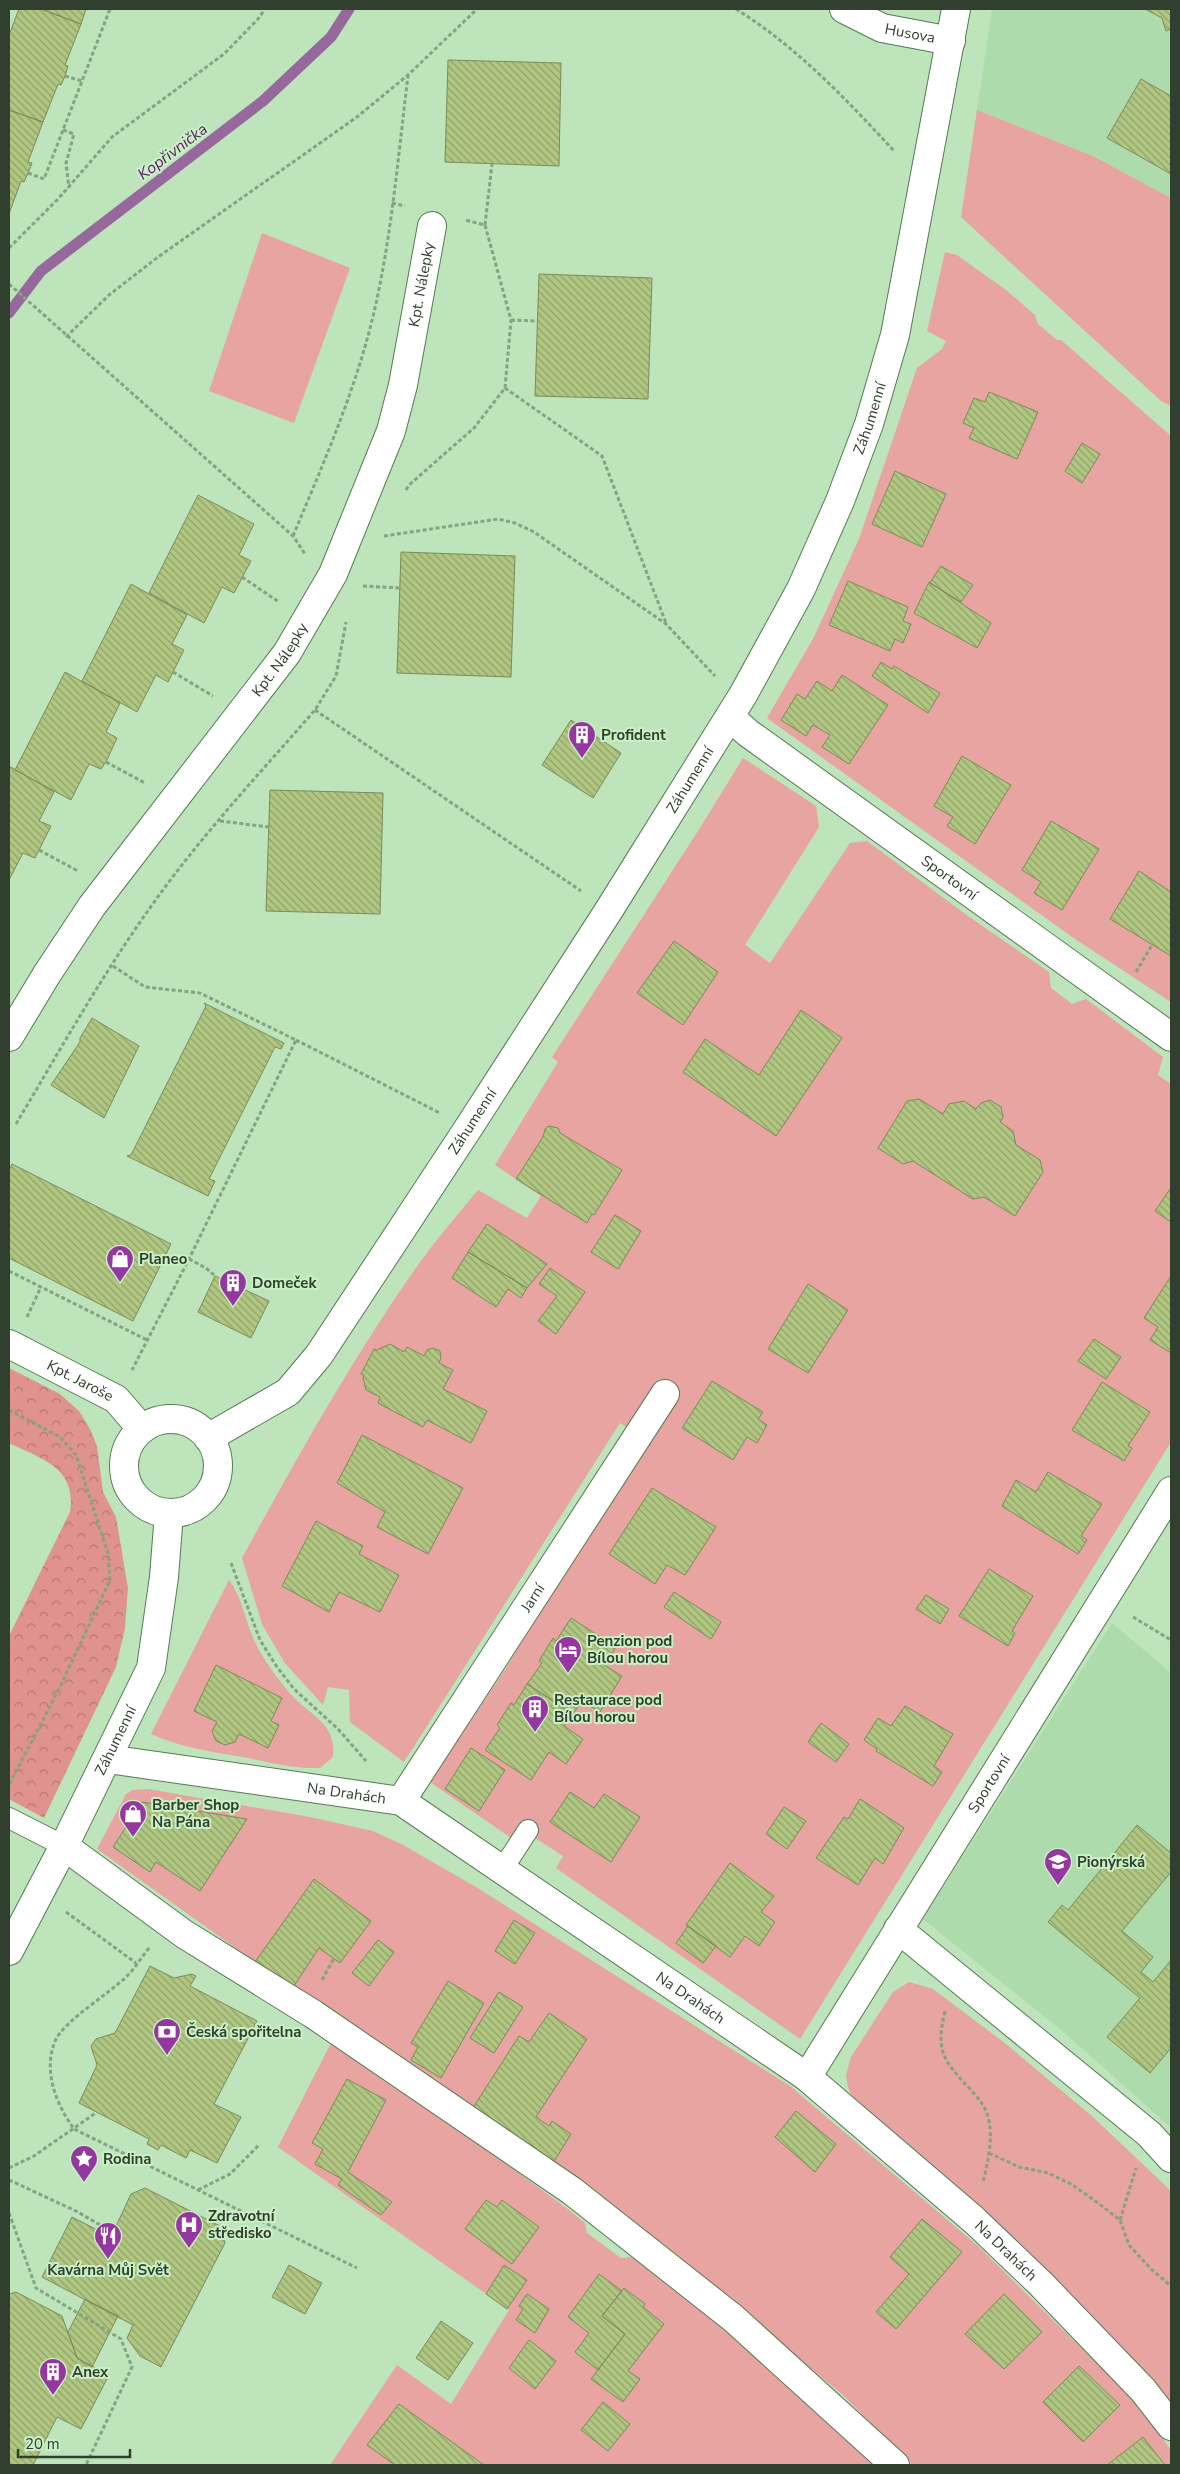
<svg xmlns="http://www.w3.org/2000/svg" width="1180" height="2474" viewBox="0 0 1180 2474" font-family="'Nunito Sans',sans-serif">
<style>
.built{fill:#aedbab}
.green{fill:#e7a4a0}
.forest{fill:url(#forest-crowns)}
.lines{fill:none;stroke-linecap:round;stroke-linejoin:round}
.stream{stroke:#96689c;stroke-width:11}
.building{fill:url(#building-back-hatch);stroke:#7c8b5b}
.lane-casing{stroke:#577a54;stroke-width:22}
.street-casing{stroke:#577a54;stroke-width:30}
.secondary-casing{stroke:#577a54;stroke-width:30}
.path{stroke:#85a282;stroke-width:3;stroke-dasharray:4 2.5;stroke-linecap:butt}
.lane{stroke:#fff;stroke-width:20}
.street{stroke:#fff;stroke-width:28}
.secondary{stroke:#fff;stroke-width:28}
.labels{text-anchor:middle;stroke-width:4;stroke-linejoin:round;paint-order:stroke}
.street-label{font-size:15px;fill:#303f2e;stroke:#caf1c6}
.poi-label{font-size:15px;font-weight:bold;fill:#303f2e;stroke:#caf1c6;text-anchor:start}
.water-label{font-size:16px;font-style:italic;fill:#5e2365;stroke:#caf1c6}
</style>
<defs>
<pattern id="forest-crowns" width="20" height="18" patternUnits="userSpaceOnUse" patternTransform="scale(1.25)"><rect width="20" height="18" fill="#df928e"/><path d="M2 6a3 3 0 1 1 6 0M12 15a3 3 0 1 1 6 0" fill="none" stroke="#b57974"/></pattern>
<pattern id="building-back-hatch" width="6" height="6" patternUnits="userSpaceOnUse" patternTransform="scale(1.25)"><rect width="6" height="6" fill="#b0c681"/><path d="M-1 5l2 2M0 0l6 6M5-1l2 2" fill="none" stroke="#90a26a"/></pattern>
</defs>
<rect width="100%" height="100%" fill="#bde4ba"/>
<path class="built" d="M992,9H1171V198L1093,156L977,110Z
M1112,1623L1171,1673V2128L1066,2034L923,1919Z"/>
<path class="green" d="M977,110L1093,156L1171,198V406L1161,401L961,217Z
M262,233L350,268L294,423L209,391Z
M945,252L957,255L1006,290L1035,315L1038,324L1057,340H1061L1171,436V1002L1072,937L767,718L814,637L859,539L917,368L942,349L946,341L927,331Z
M743,758L816,806L819,827L745,945L770,963L850,843L867,841L968,916L1049,972L1051,988L1072,1004L1086,999L1163,1057L1158,1075L1171,1084V1442L800,2039L556,1868L563,1856L521,1829L514,1840L430,1782L506,1668L548,1595L649,1441L620,1423L404,1762L350,1722L349,1690L328,1687L323,1705L284,1662L262,1624L242,1558C298,1456 355,1353 423,1258C440,1235 460,1212 478,1190L527,1218L541,1196L495,1165L558,1062L552,1057L700,828Z
M229,1580C242,1597 245,1620 254,1640C262,1658 275,1675 288,1691C307,1715 337,1721 333,1757L320,1768C296,1769 272,1763 248,1758C215,1752 181,1748 151,1734Z
M148,1789L310,1817L373,1831L403,1845L476,1887L790,2086L978,2246L1137,2403L1171,2450V2465H912L844,2396L739,2308L97,1849L126,1794L133,1790Z
M909,1982L933,1989L1006,2044L1093,2117L1171,2191V2404L1070,2293L995,2221L860,2111L848,2088L846,2075L851,2057L893,1992Z
M331,2043L434,2111L569,2210L585,2223L587,2233L621,2258L632,2257L721,2327L878,2465H330L397,2365L451,2404L509,2310L278,2147Z"/>
<path class="forest" d="M9,1368L60,1394L79,1411L90,1429L97,1446L103,1492L116,1517L128,1588L125,1628L116,1667L44,1818L9,1799V1636L70,1512C77,1468 42,1459 9,1443Z"/>
<g class="lines">
<path class="stream" d="M9,313L41,271L263,101L331,37L349,9"/>
</g>
<path class="building" d="M19,9H41L81,24L65,65L68,66L65,76L61,85L58,84L43,122L9,110V35Z
M41,9H86L81,24Z
M1145,9H1171V29L1166,31L1162,18Z
M448,60L561,63L559,166L445,162Z
M1141,79L1171,96V174L1107,138Z
M9,110L43,122L28,162L32,163L28,173L24,182L21,181L9,214Z
M539,274L652,278L648,399L535,396Z
M989,392L1038,412L1017,459L969,438L974,428L963,423L974,398L985,402Z
M1082,443L1100,454L1082,483L1065,471Z
M895,471L946,494L922,547L872,524Z
M198,495L254,524L239,555L251,561L234,593L222,587L204,623L149,593Z
M401,552L515,556L511,677L397,673Z
M941,566L973,585L961,602L930,583Z
M848,581L908,607L903,621L911,624L903,643L895,639L890,651L829,625Z
M929,582L991,623L977,648L914,613Z
M131,584L187,615L172,644L184,650L168,682L156,675L137,712L82,681Z
M881,662L892,669L894,666L940,693L928,713L872,676Z
M65,672L120,703L106,732L117,738L106,762L101,769L89,764L71,800L15,770Z
M842,675L888,705L849,764L822,747L830,735L813,725L806,736L781,720L797,694L805,699L817,681L832,691Z
M571,720L621,753L593,798L542,765Z
M962,756L1011,785L975,844L947,826L953,817L934,806Z
M9,766L54,792L39,821L51,826L35,858L23,853L9,880Z
M270,790L383,793L380,914L266,911Z
M1051,821L1099,849L1062,910L1034,893L1041,882L1022,870Z
M1139,871L1171,892V956L1110,919Z
M674,941L718,972L683,1025L637,993Z
M204,1003L284,1043L281,1049L275,1047L209,1179L215,1181L208,1196L127,1156L131,1155L206,1006Z
M801,1010L842,1038L776,1136L683,1072L705,1039L759,1075Z
M92,1018L139,1046L104,1118L51,1085L80,1042V1038Z
M919,1099L943,1114L949,1104L964,1101L976,1109L981,1103L990,1100L1001,1107L1003,1117L1000,1122L1013,1131L1016,1145L1040,1160L1043,1172L1015,1216L984,1197L973,1199L913,1161L903,1164L878,1148L907,1101Z
M549,1126L558,1128L560,1133L622,1170L594,1215L592,1214L587,1223L516,1179L543,1137L545,1129Z
M12,1164L171,1244L133,1321L9,1258V1171Z
M1170,1189L1171,1190V1222L1155,1211Z
M615,1215L641,1231L618,1269L591,1252Z
M487,1224L547,1264L527,1288L468,1252Z
M468,1252L527,1288L521,1298L508,1289L496,1307L452,1278Z
M550,1268L585,1292L556,1334L538,1321L557,1296L539,1284Z
M215,1276L269,1301L251,1338L198,1312Z
M1171,1276V1353L1150,1340L1158,1327L1144,1318Z
M808,1284L848,1310L808,1373L768,1349Z
M1094,1339L1121,1357L1106,1379L1078,1361Z
M390,1344L404,1352L407,1347L424,1356L427,1350L433,1348L440,1351L441,1358L439,1363L453,1370L443,1389L487,1411L471,1443L427,1420L423,1427L378,1403L380,1397L366,1390L363,1378L364,1375L361,1374L374,1349L377,1350Z
M712,1381L763,1412L758,1419L767,1425L757,1443L747,1437L733,1460L682,1428Z
M1102,1382L1150,1412L1128,1446L1132,1448L1124,1461L1072,1430Z
M362,1435L463,1488L428,1554L377,1527L385,1512L337,1483Z
M1048,1472L1102,1504L1081,1536L1087,1540L1078,1554L1002,1506L1016,1480L1036,1492Z
M652,1488L716,1527L685,1575L667,1565L655,1584L609,1554Z
M316,1521L363,1546L359,1554L399,1575L380,1612L339,1592L329,1612L282,1586Z
M989,1569L1033,1596L1012,1631L1015,1633L1008,1646L959,1616Z
M674,1592L721,1622L711,1639L664,1607Z
M926,1595L949,1609L940,1624L916,1609Z
M571,1618L616,1647L604,1665L622,1676L600,1712L582,1701L573,1714L527,1684L542,1663L539,1661L553,1638L556,1641Z
M216,1665L282,1698L271,1721L279,1725L268,1748L239,1734L235,1742L225,1745L216,1741L212,1731L217,1722L194,1711Z
M527,1684L573,1714L564,1726L583,1739L566,1764L549,1752L531,1780L485,1750L500,1728L497,1725L511,1703L514,1705Z
M905,1706L953,1734L934,1766L942,1772L933,1786L876,1751L877,1749L864,1740L878,1718L891,1726Z
M821,1723L849,1744L836,1762L808,1742Z
M471,1748L505,1770L479,1811L445,1789Z
M570,1792L594,1808L604,1794L640,1817L611,1862L550,1822Z
M860,1799L904,1828L883,1864L875,1858L858,1885L816,1858L844,1817L848,1819Z
M142,1802L247,1819L200,1891L156,1862L150,1872L113,1847Z
M784,1807L806,1821L787,1849L766,1834Z
M1137,1825L1171,1853V1872L1122,1931L1153,1957L1141,1972L1153,1982L1171,1960V2048L1150,2073L1107,2037L1140,1998L1048,1922L1062,1905L1068,1910Z
M730,1863L774,1896L761,1912L775,1922L759,1946L745,1936L730,1957L686,1925Z
M314,1879L371,1921L340,1963L319,1948L292,1989L255,1962Z
M514,1920L535,1933L515,1964L495,1951Z
M688,1926L716,1946L703,1963L676,1943Z
M378,1940L394,1952L369,1986L352,1973Z
M150,1966L174,1978L192,1974L196,1976L190,1986L257,2021L214,2104L241,2117L217,2163L190,2150L186,2158L161,2145L158,2150L147,2144L149,2139L79,2103L97,2065L91,2046L96,2039L115,2033Z
M448,1981L484,2003L441,2078L411,2060L418,2047L411,2043Z
M499,1992L523,2007L494,2053L470,2038Z
M549,2013L587,2039L536,2117L549,2126L552,2121L571,2134L553,2163L471,2111L519,2036L529,2042Z
M347,2079L386,2100L348,2172L392,2202L381,2215L338,2185L342,2179L315,2164L323,2149L312,2143Z
M796,2111L836,2144L815,2172L775,2137Z
M145,2188L220,2226L225,2243L161,2367L140,2356L127,2338L133,2325L42,2277L72,2217L111,2237L131,2194Z
M486,2200L497,2207L502,2200L539,2227L512,2264L465,2229Z
M922,2219L962,2252L896,2329L876,2312L909,2274L890,2257Z
M289,2265L322,2283L305,2314L272,2297Z
M504,2265L527,2280L507,2309L486,2294Z
M599,2274L622,2291L602,2316L625,2334L598,2370L575,2352L589,2333L568,2317Z
M624,2288L645,2304L643,2307L664,2324L628,2371L640,2379L623,2402L591,2379L625,2334L602,2316Z
M16,2292L62,2316L77,2358L109,2375L81,2429L57,2417L33,2465H9V2294Z
M527,2294L549,2309L535,2333L516,2320L523,2309L519,2306Z
M1004,2294L1042,2332L1004,2369L965,2334Z
M85,2299L118,2316L92,2367L77,2358L68,2332Z
M441,2321L473,2343L448,2380L416,2358Z
M529,2340L556,2361L535,2389L509,2368Z
M1079,2366L1120,2405L1083,2442L1043,2402Z
M603,2402L630,2424L608,2451L581,2430Z
M399,2404L484,2465H395L367,2445Z
M1143,2437L1165,2465H1107Z"/>
<g class="lines">
<defs>
<path id="lane" d="M9,1818L64,1846
M502,1870L528,1830"/>
<g id="street">
<path id="s1" d="M844,9L882,28L951,41"/>
<path id="s2" d="M730,717L748,733L1171,1037"/>
<path id="s3" d="M9,1037L47,974L92,906L287,653L333,574L391,431L403,385L432,226"/>
<path id="s4" d="M9,1344L116,1399L142,1429"/>
<path id="s5" d="M108,1759L401,1801L807,2077L974,2220L1041,2284L1143,2390L1171,2426"/>
<path id="s6" d="M401,1801L665,1394"/>
<path d="M64,1846L184,1934L313,2014L572,2191L733,2318L895,2465"/>
<path d="M898,1929L1149,2134L1171,2158"/>
<path id="s7" d="M807,2077L1171,1491"/>
</g>
<g id="secondary">
<circle cx="171" cy="1466" r="47"/>
<path id="s8" d="M208,1438L288,1392L319,1355L469,1127L609,910L743,695L801,589L840,501L869,424L895,335L956,9"/>
<path id="s9" d="M9,1951L64,1846L151,1668L164,1577L169,1513"/>
</g>
</defs>
<use href="#lane" class="lane-casing"/>
<use href="#street" class="street-casing"/>
<use href="#secondary" class="secondary-casing"/>
<path class="path" d="M736,9C797,47 847,100 895,152
M65,76L82,81
M63,130L74,134L66,163L69,188
M28,173L44,179L110,9
M392,203L405,206
M485,225L492,164
M9,248L58,199L112,137L224,54L258,19L265,9
M9,284L293,536L305,554
M511,320L537,321
M66,337L109,295L158,257L357,117L408,75L477,9
M505,388L602,456L666,623
M406,490L409,485L474,428L505,388L511,320L485,225L465,220
M293,536C326,457 361,378 378,294C393,222 399,148 408,76
M384,536L498,519L515,523L534,532L666,624L715,676
M242,577L279,602
M363,586L400,588
M173,672L213,696
M315,710L581,891
M106,762L145,783
M220,821L269,827
M39,850L78,871
M113,966L145,987L200,993L296,1040L189,1259L132,1370
M1136,972L1152,945
M296,1040L440,1113
M16,1124C60,1050 102,975 152,905C201,836 260,773 315,710L336,676L346,622
M189,1259L206,1268L215,1276
M9,1271L147,1340
M27,1317L41,1287
M9,1410L60,1437L76,1455L108,1553L110,1580L59,1689L9,1785
M231,1563L260,1640L277,1667L294,1689L338,1729L366,1761
M1133,1617L1171,1640
M66,1912L136,1963
M149,1948C141,1958 134,1970 125,1978C108,1994 65,2021 56,2039C42,2070 56,2104 74,2129L357,2268
M322,1980L334,1958
M945,2011C935,2052 944,2061 970,2089C976,2096 982,2102 986,2111C995,2133 988,2160 983,2183
M989,2153L1019,2167L1048,2173L1071,2184L1094,2200L1120,2220L1129,2245L1151,2269L1171,2286
M9,2168L34,2156L97,2112
M9,2180L76,2211L114,2233
M198,2190L230,2174L260,2144
M9,2213L36,2288L121,2339L132,2367L86,2465
M1120,2220L1136,2168"/>
<use href="#lane" class="lane"/>
<use href="#street" class="street"/>
<use href="#secondary" class="secondary"/>
</g>
<defs>
<symbol id="building-pin" viewBox="-11 -11 22 30"><path d="M0 17L-7.5 6A9.5 9.5 0 1 1 7.5 6Z" fill="#9437a0" stroke="#caf1c6"/><path d="M-4-6H4V6H1V3H-1V6H-4ZM-2.5-4.3h1.7v1.8h-1.7ZM.8-4.3h1.7v1.8H.8ZM-2.5-1h1.7V.8h-1.7ZM.8-1h1.7V.8H.8Z" fill="#fff"/></symbol>
<symbol id="shop-pin" viewBox="-11 -11 22 30"><path d="M0 17L-7.5 6A9.5 9.5 0 1 1 7.5 6Z" fill="#9437a0" stroke="#caf1c6"/><path d="M-5-2.5h2.3a2.7 3.5 0 0 1 5.4 0H5L5.5 6h-11ZM-1.5-2.5h3a1.5 2.3 0 0 0-3 0Z" fill="#fff"/></symbol>
<symbol id="hotel-pin" viewBox="-11 -11 22 30"><path d="M0 17L-7.5 6A9.5 9.5 0 1 1 7.5 6Z" fill="#9437a0" stroke="#caf1c6"/><path d="M-6-4.5h1.5V1H6V5H4.5V3h-9V5H-6ZM-4 0a1.8 1.8 0 1 1 3.6 0ZM.5 0V-2.5h3Q6-2.5 6 0Z" fill="#fff"/></symbol>
<symbol id="school-pin" viewBox="-11 -11 22 30"><path d="M0 17L-7.5 6A9.5 9.5 0 1 1 7.5 6Z" fill="#9437a0" stroke="#caf1c6"/><path d="M0-5L7-2L0 1L-7-2ZM-4 1L0 2.5L4 1V4Q0 6-4 4Z" fill="#fff"/></symbol>
<symbol id="bank-pin" viewBox="-11 -11 22 30"><path d="M0 17L-7.5 6A9.5 9.5 0 1 1 7.5 6Z" fill="#9437a0" stroke="#caf1c6"/><path d="M-6-4H6V4H-6ZM0-2.3a2.3 2.3 0 1 0 0 4.6a2.3 2.3 0 1 0 0-4.6Z" fill="#fff"/></symbol>
<symbol id="sight-pin" viewBox="-11 -11 22 30"><path d="M0 17L-7.5 6A9.5 9.5 0 1 1 7.5 6Z" fill="#9437a0" stroke="#caf1c6"/><path d="M0-6L1.8-2.2L6-1.7L2.9 1.2L3.7 5.4L0 3.3L-3.7 5.4L-2.9 1.2L-6-1.7L-1.8-2.2Z" fill="#fff"/></symbol>
<symbol id="hospital-pin" viewBox="-11 -11 22 30"><path d="M0 17L-7.5 6A9.5 9.5 0 1 1 7.5 6Z" fill="#9437a0" stroke="#caf1c6"/><path d="M-5-5h3v3.5h4V-5h3V5h-3V1.5h-4V5h-3Z" fill="#fff"/></symbol>
<symbol id="restaurant-pin" viewBox="-11 -11 22 30"><path d="M0 17L-7.5 6A9.5 9.5 0 1 1 7.5 6Z" fill="#9437a0" stroke="#caf1c6"/><path d="M-5-6h1v4h1v-4h1v4h1v-4h1v5L-1.5 .5V6h-2V.5L-5-1ZM5-6V6H3V1.5H1.5Q1.5-4 5-6Z" fill="#fff"/></symbol>
</defs>
<g fill-rule="evenodd">
<use href="#building-pin" x="566" y="719" width="32" height="43"/>
<use href="#shop-pin" x="104" y="1243" width="32" height="43"/>
<use href="#building-pin" x="217" y="1267" width="32" height="43"/>
<use href="#hotel-pin" x="552" y="1634" width="32" height="43"/>
<use href="#building-pin" x="519" y="1693" width="32" height="43"/>
<use href="#shop-pin" x="117" y="1798" width="32" height="43"/>
<use href="#school-pin" x="1042" y="1846" width="32" height="43"/>
<use href="#bank-pin" x="151" y="2016" width="32" height="43"/>
<use href="#sight-pin" x="68" y="2143" width="32" height="43"/>
<use href="#hospital-pin" x="173" y="2209" width="32" height="43"/>
<use href="#restaurant-pin" x="92" y="2220" width="32" height="43"/>
<use href="#building-pin" x="37" y="2356" width="32" height="43"/>
</g>
<g class="labels">
<g class="street-label">
<text dy="5" stroke="none"><textPath href="#s1" startOffset="71">Husova</textPath></text>
<text dy="5" stroke="none"><textPath href="#s3" startOffset="870">Kpt. Nálepky</textPath></text>
<text dy="5" stroke="none"><textPath href="#s8" startOffset="1230">Záhumenní</textPath></text>
<text dy="5" stroke="none"><textPath href="#s3" startOffset="465">Kpt. Nálepky</textPath></text>
<text dy="5" stroke="none"><textPath href="#s8" startOffset="825">Záhumenní</textPath></text>
<text dy="5" stroke="none"><textPath href="#s2" startOffset="272">Sportovní</textPath></text>
<text dy="5" stroke="none"><textPath href="#s8" startOffset="420">Záhumenní</textPath></text>
<text dy="5" stroke="none"><textPath href="#s4" startOffset="80">Kpt. Jaroše</textPath></text>
<text dy="5" stroke="none"><textPath href="#s6" startOffset="242">Jarní</textPath></text>
<text dy="5" stroke="none"><textPath href="#s9" startOffset="236">Záhumenní</textPath></text>
<text dy="5" stroke="none"><textPath href="#s7" startOffset="345">Sportovní</textPath></text>
<text dy="5" stroke="none"><textPath href="#s5" startOffset="241">Na Drahách</textPath></text>
<text dy="5" stroke="none"><textPath href="#s5" startOffset="646">Na Drahách</textPath></text>
<text dy="5" stroke="none"><textPath href="#s5" startOffset="1051">Na Drahách</textPath></text>
</g>
<g class="poi-label">
<text x="601" y="740">Profident</text>
<text x="139" y="1264">Planeo</text>
<text x="252" y="1288">Domeček</text>
<text x="587" y="1646">Penzion pod<tspan x="587" dy="17">Bílou horou</tspan></text>
<text x="554" y="1705">Restaurace pod<tspan x="554" dy="17">Bílou horou</tspan></text>
<text x="152" y="1810">Barber Shop<tspan x="152" dy="17">Na Pána</tspan></text>
<text x="1077" y="1867">Pionýrská</text>
<text x="186" y="2037">Česká spořitelna</text>
<text x="103" y="2164">Rodina</text>
<text x="208" y="2221">Zdravotní<tspan x="208" dy="17">středisko</tspan></text>
<text x="108" y="2275" text-anchor="middle">Kavárna Můj Svět</text>
<text x="72" y="2377">Anex</text>
</g>
<g class="water-label">
<text transform="translate(172 151) rotate(-37)" y="6">Kopřivnička</text>
</g>
</g>
<rect width="1180" height="2474" fill="none" stroke="#303f2e" stroke-width="20"/>
<path d="M18 2449v8h112v-8" fill="none" stroke="#303f2e" stroke-width="2.5"/>
<text x="25" y="2449" font-size="15" fill="#303f2e" stroke="#caf1c6" stroke-width="4" paint-order="stroke">20 m</text>
</svg>
